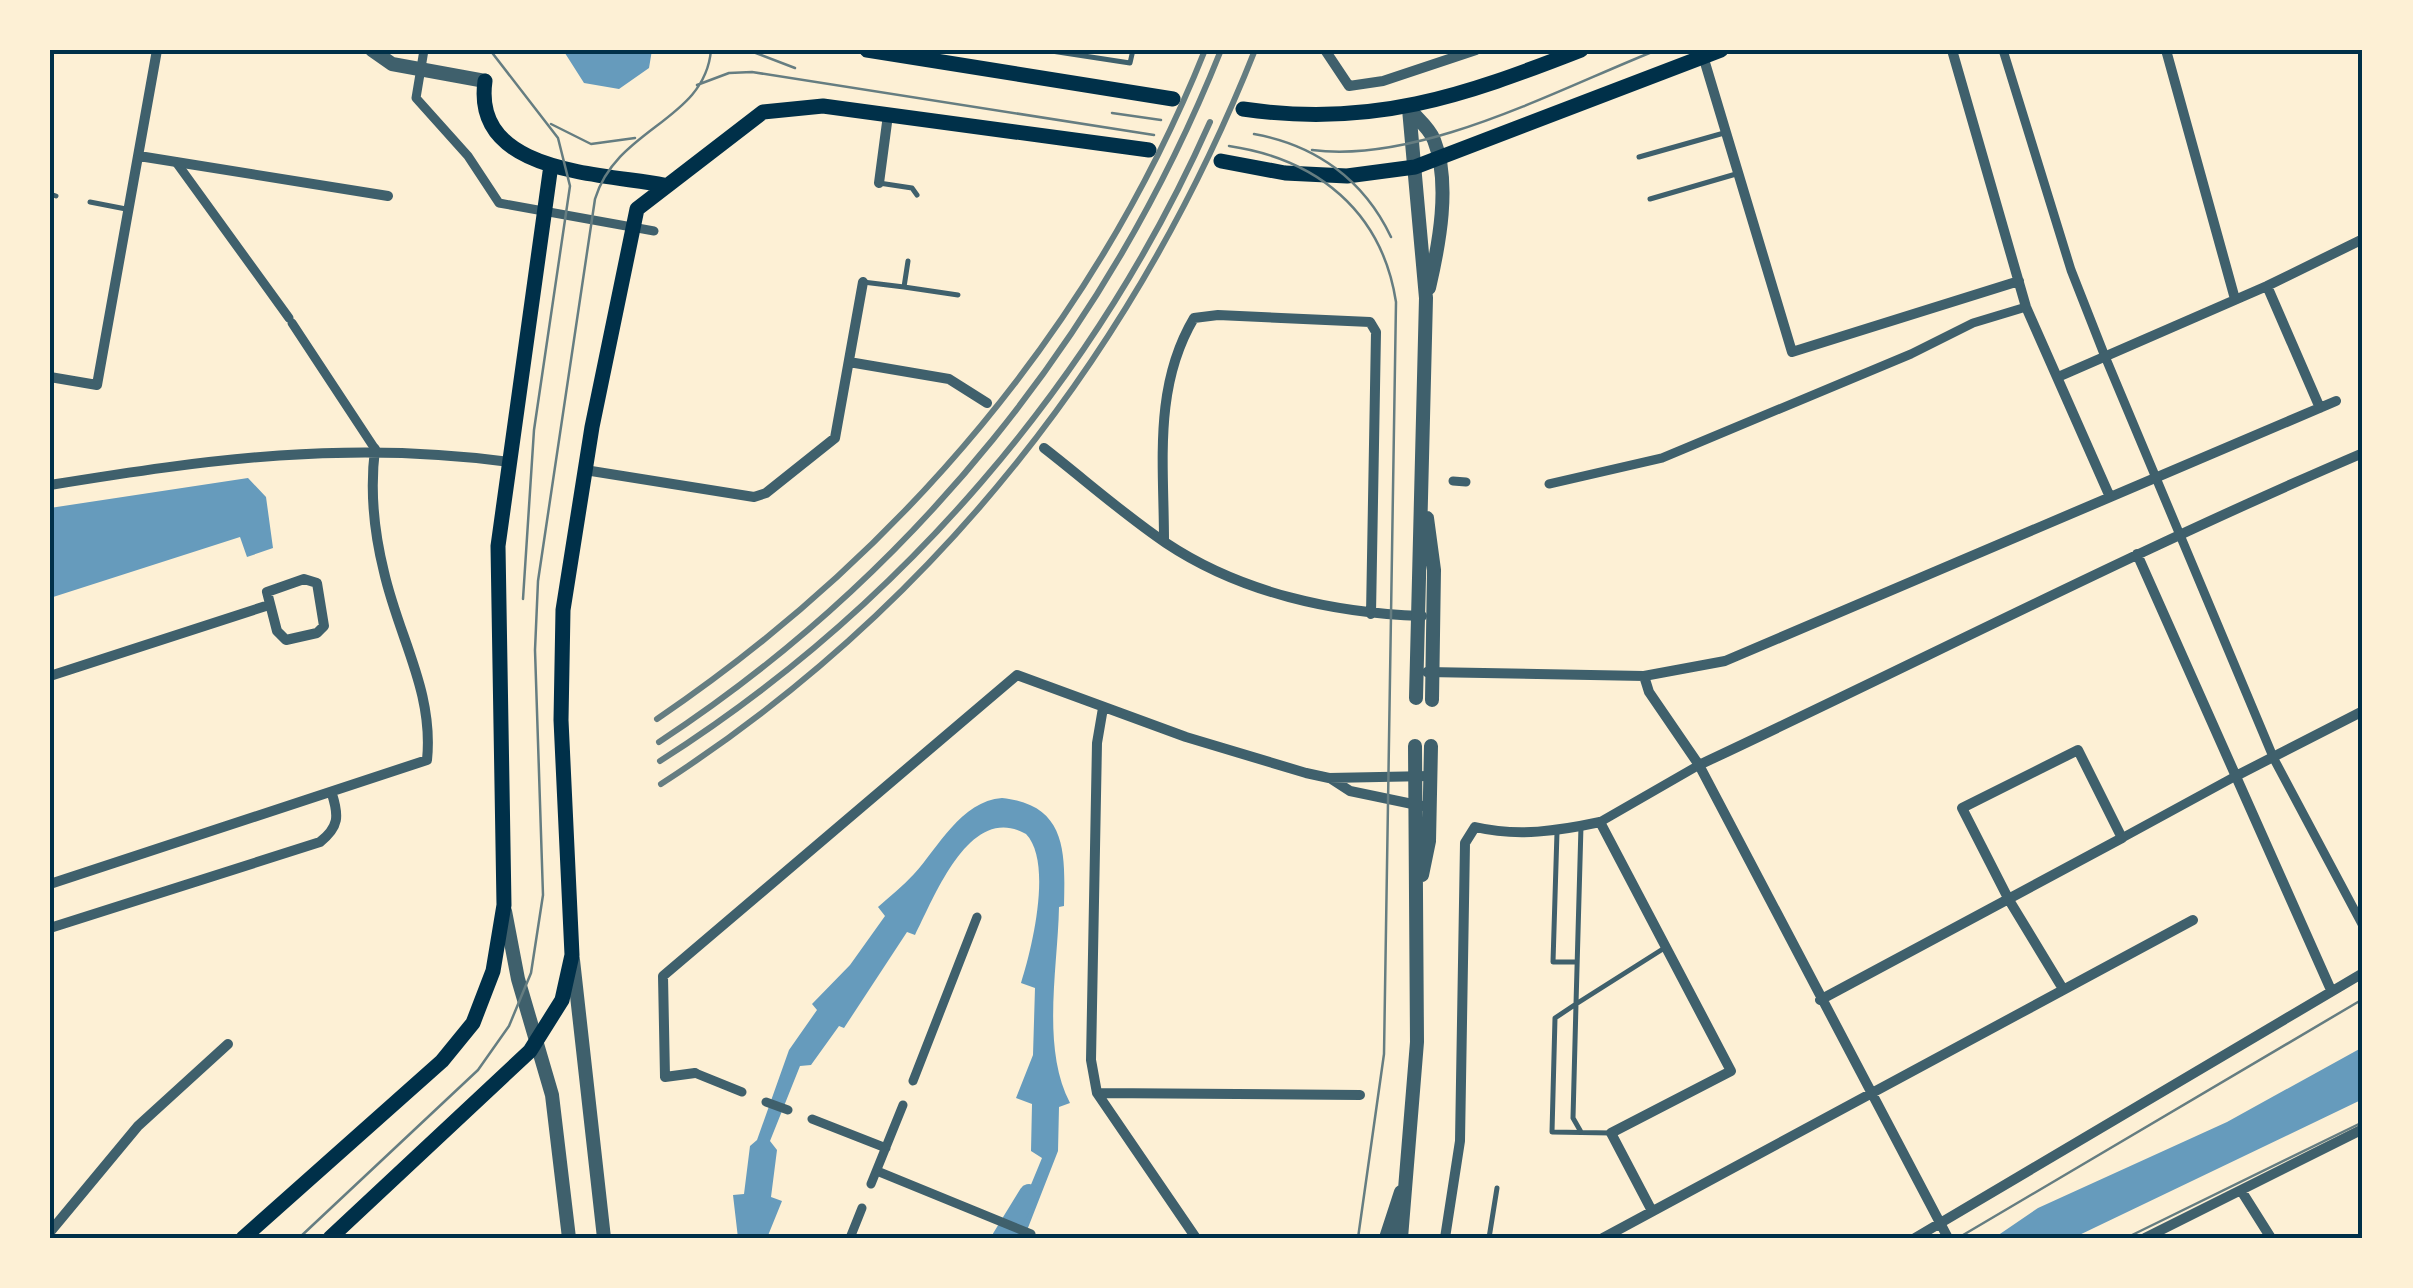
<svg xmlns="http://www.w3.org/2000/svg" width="2413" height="1288" viewBox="0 0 2413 1288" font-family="'Asap Condensed',sans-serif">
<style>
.water{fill:#669bbc}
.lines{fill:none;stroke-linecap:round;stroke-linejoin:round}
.canal{stroke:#669bbc;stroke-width:20}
.service{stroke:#3f606c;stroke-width:5}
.pedestrian{stroke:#3f606c;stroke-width:9}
.minor{stroke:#3f606c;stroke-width:10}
.tertiary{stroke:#3f606c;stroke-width:14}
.secondary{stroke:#003049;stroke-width:15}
.tram{stroke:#657d81;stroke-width:2.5}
.rail{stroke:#657d81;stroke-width:6}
.neatline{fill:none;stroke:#003049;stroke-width:4}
</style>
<rect width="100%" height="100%" fill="#fdf0d5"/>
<path class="water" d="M563,50H652L649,68L619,89L584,83Z
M248,478L266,497L273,548L247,557L240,537L50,598V508Z
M1002,798C1068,805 1065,854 1064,906L1059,907C1058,967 1041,1048 1070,1103L1059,1107L1058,1151L1024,1238H1009L1042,1158L1031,1151L1032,1104L1016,1098L1033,1055L1035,988L1021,983C1032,949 1053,862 1026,834C970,802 935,896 915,935L907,932L844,1028L839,1026L811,1065L800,1066L770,1141L777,1150L771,1197L782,1201L767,1238H738L733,1195L744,1194L750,1146L757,1140L789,1050L817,1010L812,1004L850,965L885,916L878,907C890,896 903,886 914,874C938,848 961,801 1002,798Z
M2363,1047V1099L2073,1238H1994L2038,1208L2227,1122Z"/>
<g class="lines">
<path class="canal" d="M1002,1238L1029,1194"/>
<path class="service" d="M1045,50L1130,63L1133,50
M1639,157L1724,133
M879,183L912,188L917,195
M50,194L56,196
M1650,199L1736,174
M90,202L126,209
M863,282L904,287L908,261
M904,287L958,295
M1581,826L1576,1004L1555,1018L1552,1132L1611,1133
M1557,832L1553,962H1577
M1581,1132L1573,1118L1576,1004L1666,947
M1489,1238L1497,1188"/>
<path class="pedestrian" d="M424,50L416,98L468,156L499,203L654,231
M2003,50L2071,270L2104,354L2274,759L2363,926
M176,162L289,318
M292,323L375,449
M1453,481L1466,482
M1549,484L1662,458L1911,354L1973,323L2026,307
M1600,822L1699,765
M2122,838L2234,777
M695,1073L742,1092
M913,1081L977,917
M766,1102L788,1110
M812,1119L886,1148
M877,1171L1031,1234
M871,1184L903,1105
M850,1238L862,1208"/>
<path class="minor" d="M1325,50L1349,86L1383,81L1476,50
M1952,50L2026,307L2110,497
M2166,50L2235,299
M1703,56L1792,352L2019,281
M139,156L388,196
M879,183L888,115
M2267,286L2320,408
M849,362L949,379L987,403
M50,377L97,385L157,50
M2058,377L2267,286L2363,239
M1044,448C1084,479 1123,514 1166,543C1241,593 1334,613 1422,616
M585,470L754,497L766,493L835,438L863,282
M50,485C210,459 348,440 510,462
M1164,541C1164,464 1153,387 1194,318L1218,315L1370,322L1376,332L1371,614
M2137,554L2331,990
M304,579L317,583L324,626L317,633L286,640L277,631L267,592Z
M1427,672L1644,676L1725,661L2336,401
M50,676L269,605
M1644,676L1649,692L1699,765L1948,1238
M1103,708L1097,743L1091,1060L1097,1093L1196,1238
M1699,765C1921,661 2138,549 2363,453
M2234,777L2363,711
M1330,778L1350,791L1422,806
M50,884L427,760C434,692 399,638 384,572C374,532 370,489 375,449
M50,928L320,842C339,827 339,816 332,794
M1820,1000L2122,838L2078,750L1962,808L2009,900L2063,989
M695,1073L665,1077L663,976L1017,675L1186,737L1306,773L1329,778L1430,776
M1097,1093L1360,1095
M2242,1192L2271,1238
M50,1232L138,1126L228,1044
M1445,1238L1460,1141L1465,843L1475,827C1518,837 1558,831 1600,822L1731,1071L1611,1133L1652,1211
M1603,1238L2193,920
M1915,1238L2363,973
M2145,1238L2363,1129"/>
<path class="tertiary" d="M372,50L392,64L485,81
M1409,109L1426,298L1416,698
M1410,110C1418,119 1430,129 1434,140C1451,183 1439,245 1429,288
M1427,518L1434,570L1432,700
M1422,875L1429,841L1431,746
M505,911L518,979L552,1095L569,1238
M573,960L604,1238
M1386,1238L1401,1192
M1401,1238L1417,1042L1415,746"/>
<path class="secondary" d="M867,50L1173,99
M485,81C472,174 601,173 664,185
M1243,109C1372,128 1463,96 1581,50
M1221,161L1285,173L1347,176L1415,167L1721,50
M243,1238L442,1061L473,1023L493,971L504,905L498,546L551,165
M330,1238L530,1051L562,1000L572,955L561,720L563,610L592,427L637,209L763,112L823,106L1149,150"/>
<path class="tram" d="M490,50L558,138L570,186L534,430L523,599
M748,50L795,68
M697,85L729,73L752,72L1154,135
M1112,113L1161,120
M551,124L591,144L635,138
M1254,134C1316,145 1364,180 1391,237
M1229,146C1317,159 1382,211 1396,302L1384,1054L1358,1238
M1312,150C1420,164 1556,90 1657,50
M299,1238L478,1070L509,1026L531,973L543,895L535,650L538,581L595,199C617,127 705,121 711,50
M1958,1238L2363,999
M2126,1238L2363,1122"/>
<path class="rail" d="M657,719C901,553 1095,325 1205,50
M659,742C913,575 1108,333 1221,50
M660,761C900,608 1094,383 1210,122
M661,784C935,607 1135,352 1255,50"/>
</g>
<rect width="2413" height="1288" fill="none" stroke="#fdf0d5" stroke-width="105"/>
<rect x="52" y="52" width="2308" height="1184" class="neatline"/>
</svg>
